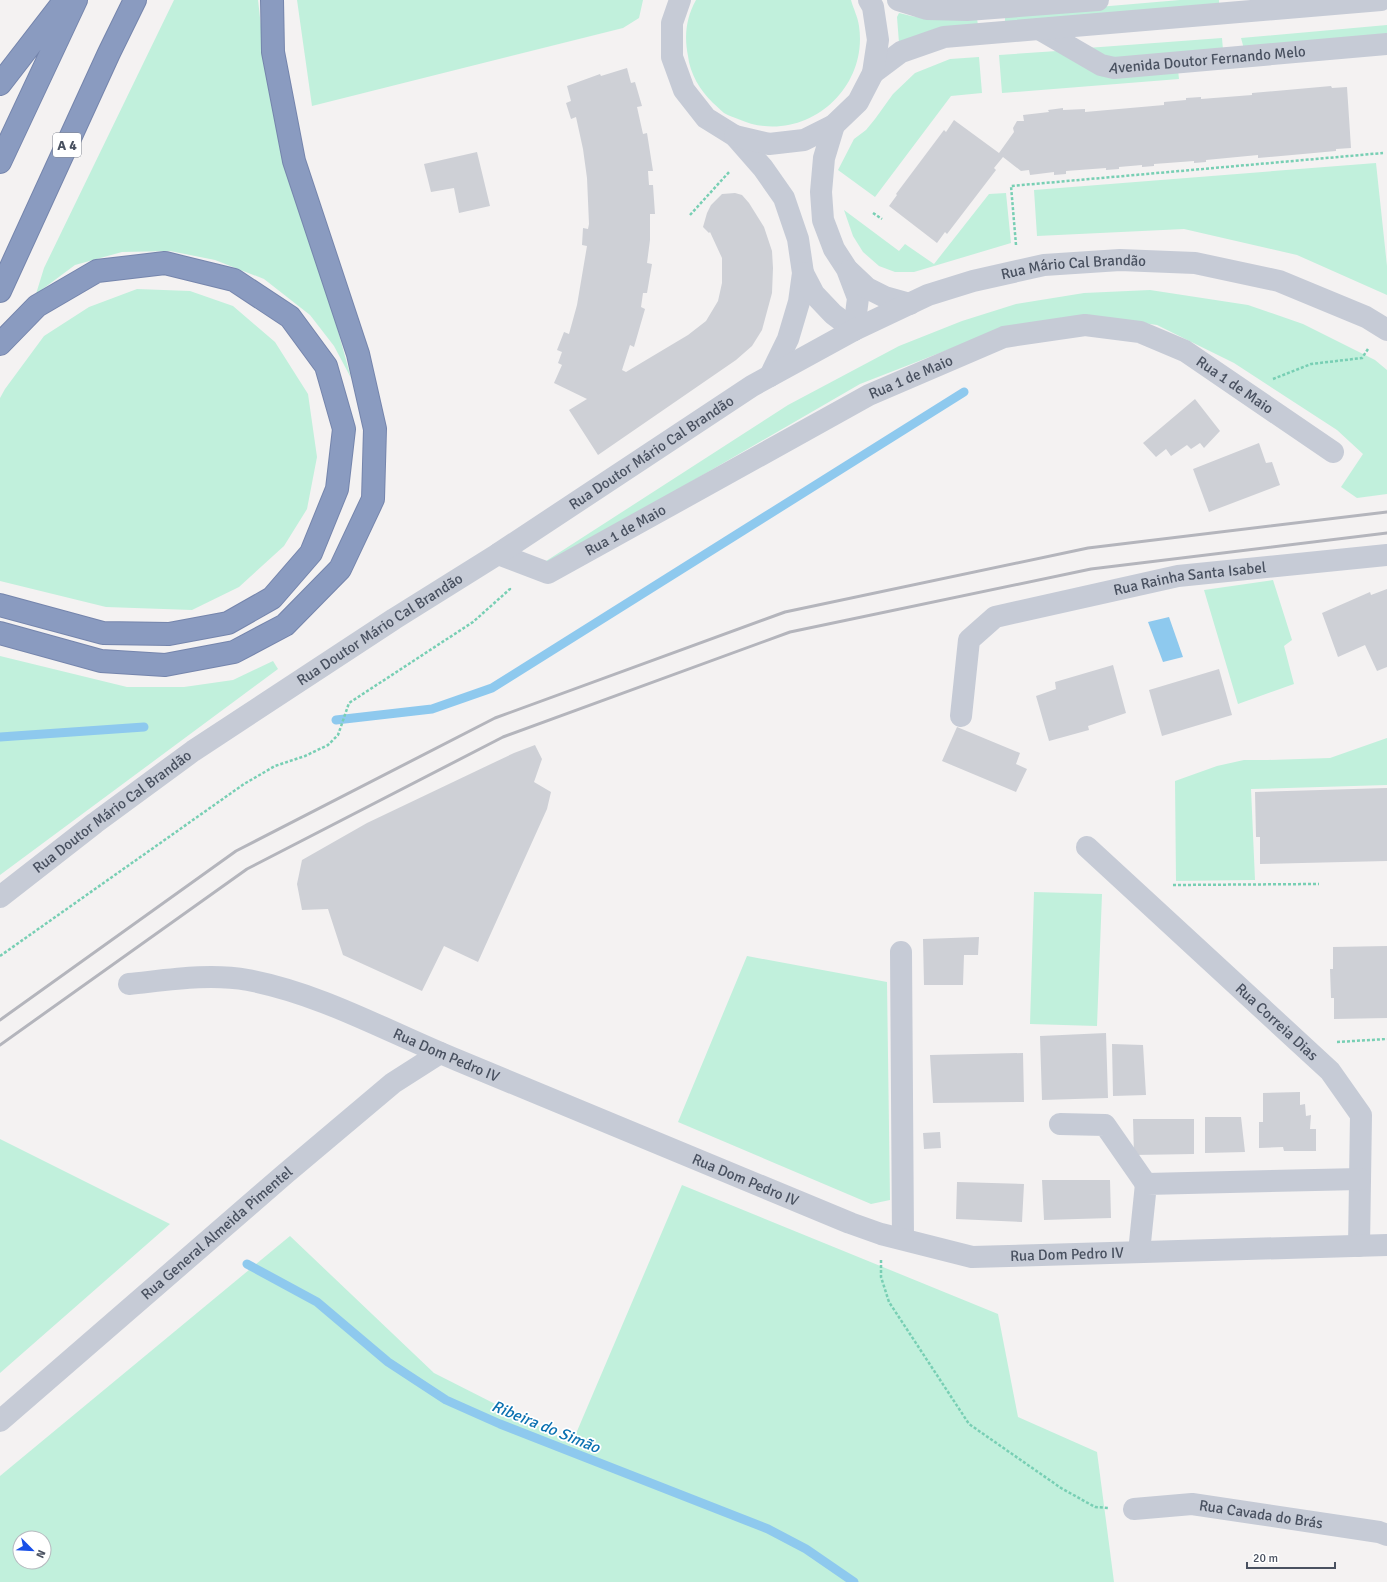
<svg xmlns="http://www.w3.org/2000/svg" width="1387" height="1582" viewBox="0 0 1387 1582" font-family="Signika,sans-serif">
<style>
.green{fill:#c1f0dc;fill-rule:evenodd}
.water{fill:#8ec9ee}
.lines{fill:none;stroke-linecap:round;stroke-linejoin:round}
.stream{stroke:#8ec9ee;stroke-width:9}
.building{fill:#ced0d6}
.highway-casing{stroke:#7585ac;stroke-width:24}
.path{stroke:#78cfb4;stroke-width:2.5;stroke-dasharray:3 2;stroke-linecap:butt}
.minor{stroke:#c6cbd6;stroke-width:22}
.highway{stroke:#8a9bc0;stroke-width:22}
.rail{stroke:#b4b5bc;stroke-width:3}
.labels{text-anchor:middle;stroke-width:3.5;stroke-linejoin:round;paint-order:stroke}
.shield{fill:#fff;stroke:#808590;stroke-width:1}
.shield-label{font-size:14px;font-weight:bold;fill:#495160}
.street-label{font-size:15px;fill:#495160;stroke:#fff}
.water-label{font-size:16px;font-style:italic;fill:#0b71b1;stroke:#fff}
</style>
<rect width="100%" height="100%" fill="#f4f2f2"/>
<path class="green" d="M174,0H258L266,70L351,378L334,346L310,315L264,279L215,260L170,251L122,252L75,265L36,294L44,268Z
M297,0H643L639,18L623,28L312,106Z
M696,0H851C853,8 858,17 859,26C869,93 800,147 738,119C734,117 729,116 724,113C720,110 717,106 713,103C700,90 690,74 688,56C684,36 686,18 696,0Z
M1180,0H1219V5L1005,24V15Z
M899,13C927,21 949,19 977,18L978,26L899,43L897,17Z
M1387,25V35L1244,49L1241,38Z
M1222,38L1223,50L1111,59L1087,48Z
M1057,51L1178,70L1179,79L1002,93L999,55Z
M979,57L982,93L951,96L875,197L838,170L854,139L866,130L875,119L893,94L915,73L950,59Z
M1376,163L1387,266V295L1297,255L1184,229L1037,236L1034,190Z
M1006,193L1011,243L914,272H895L879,266L863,252L853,236L844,210L899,251L905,244L934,264L989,194Z
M137,289L190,291L233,306L275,342L308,394L317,457L307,509L284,546L239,587L192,610L106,607L0,581V398L5,389L44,336L89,307Z
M1150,290L1248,305L1303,324L1375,360L1387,370V494L1357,498L1341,487L1363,454L1337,430L1234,363L1157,325L1123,320L955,347L860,384L561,557L543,563L788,405L899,346L962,321L1016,304L1084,293Z
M1273,580L1292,640L1284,646L1294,684L1238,704L1204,590Z
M0,656L127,687H184L233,680L273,661L278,669L0,875Z
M1387,738V785L1251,789L1255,880L1176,881L1175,781L1217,766L1244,760H1268L1330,758Z
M1034,892L1102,894L1097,1026L1030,1024Z
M747,956L887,982L890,1200L871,1204L678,1122Z
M0,1139L170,1224L0,1373Z
M682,1185L998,1314L1018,1417L1097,1452L1114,1582H0V1476L290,1236L434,1373L572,1443ZM20,1538H44V1562H20Z"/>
<path class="water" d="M1169,617L1183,657L1163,662L1148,622Z"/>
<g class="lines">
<path class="stream" d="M336,720L432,709L492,688L964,392
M0,737L144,727
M247,1264L317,1302L388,1362L446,1400L500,1424L768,1529L806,1549L854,1582"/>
</g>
<path class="building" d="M627,68L631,83L635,82L642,106L637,107L643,134L647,133L653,171H648L649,185H653L655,214H650V240L647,263L652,264L647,293H643L641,307L645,309L634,347L630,345L622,370L626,372L688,335L706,321L718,301L722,283V258L710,232L709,233L703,227L707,213L711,205L722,194L735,193L742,195L749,203L764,227L772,251L773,268L772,293L762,330L752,346L736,360L598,455L569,410L587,399L554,383L562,365L558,363L562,352L557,350L564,332L569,334L577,305L587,246L582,245L583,228L588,229L589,224L587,178L583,149L576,117L571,119L566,103L571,101L567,86L600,74L601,76Z
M1331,86L1332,88L1347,87L1351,148L1336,149V151L1258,158V155L1206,160V162L1194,163V161L1154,164V166L1142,167V165L1119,167V169L1106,170V168L1066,171V174L1054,175V172L1030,175L1029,170L1021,171L1003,157L994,168L996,170L947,234L945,232L937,243L889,206L897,195L896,194L944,130L946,132L954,120L999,153L1014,132L1013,128L1017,121H1024L1023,115L1049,112L1048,110L1063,108V110L1085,109V112L1164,105V102L1186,100V98L1201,97V99L1252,95V93Z
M477,152L490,206L459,213L454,188L431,192L424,164Z
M1195,399L1220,431L1204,448L1200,443L1191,449L1187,445L1171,456L1166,449L1156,457L1143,443Z
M1259,443L1266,463L1272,462L1280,485L1209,512L1193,469Z
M1387,589V667L1377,671L1365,645L1338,657L1322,613L1370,592L1371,595Z
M1113,665L1126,713L1088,726L1089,730L1049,741L1036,696L1056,689L1055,682Z
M1219,669L1232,715L1162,736L1149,690Z
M957,727L1020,753L1016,764L1027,769L1016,792L942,761Z
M535,745L542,759L534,782L551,792L547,809L478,962L444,946L422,991L343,955L328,909L302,910L297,884L302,860L367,823L514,753Z
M1387,788V861L1260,864V837H1256L1255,792Z
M979,937L978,955H964L963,985H924L923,939Z
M1387,946V1018L1334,1019V998H1331L1330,969H1333V947Z
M1106,1033L1108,1098L1042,1100L1040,1036Z
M1112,1044L1143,1045L1146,1095L1113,1096Z
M1023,1053L1024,1102L933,1103L930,1055Z
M1300,1092V1105L1305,1104L1306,1116L1311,1115L1310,1129H1316V1151H1284L1283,1147L1259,1148V1122H1263V1093Z
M1205,1117H1241L1245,1152L1205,1153Z
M1133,1119H1194V1154L1134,1155Z
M940,1132L941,1148L924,1149L923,1133Z
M1042,1180H1110L1111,1218L1044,1220Z
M957,1182L1024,1184L1022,1222L956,1219Z"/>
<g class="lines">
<defs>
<path id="highway" d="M0,84L65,0
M0,162L76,0
M0,291L109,53L135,0
M0,344L37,306L97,271L165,263L234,280L290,317L326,366L344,429L337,489L311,553L272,598L228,623L169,634L103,633L0,605
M0,633L101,661L165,665L234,652L285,625L340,569L373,499L375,429L358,354L294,161L273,52L272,0"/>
</defs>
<use href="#highway" class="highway-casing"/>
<path class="path" d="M873,213L882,219
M690,215L730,171
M1016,245L1011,186L1383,153
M1273,379L1311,364L1362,358L1368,349
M1173,885L1319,884
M0,956L244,784L275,766L305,756L328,745L338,735L349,703L473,622L510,589L509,587
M1337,1042L1387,1039
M881,1260V1277L889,1302L969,1424L1061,1488L1095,1507L1108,1508"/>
<g class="minor">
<path d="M680,0L672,23V57L684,90L706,118L735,136L763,168L784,198L798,239L803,273L799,302L788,339L770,376"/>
<path d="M898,0L927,9L967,10L1098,0"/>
<path id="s1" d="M1039,29L1101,65L1114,68L1387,44"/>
<path d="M873,73L901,52L944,37L1381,0"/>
<path d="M834,125L824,158L821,192L823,220L834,249L847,269L858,298L854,330"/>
<path d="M735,136L769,144L804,140L834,125L858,102L873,73L878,40L873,7L869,0"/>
<path d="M849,271L867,288L885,297L910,304"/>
<path d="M803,273L814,294L833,314L854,330"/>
<path id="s2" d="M498,554L548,573L869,395L1004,337L1085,325L1140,332L1185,351L1333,452"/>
<path id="s3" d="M961,716L969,640L995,617L1178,576L1387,555"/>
<path id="s4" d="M1087,847L1330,1071L1361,1115L1359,1246"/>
<path id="s5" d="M0,897L95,823L193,751L394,619L498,554L752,386L854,330L928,295L973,281L1044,265L1120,260L1195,263L1279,281L1366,317L1387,330"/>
<path d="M901,952L903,1239"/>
<path id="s6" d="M129,984C168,980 209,973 248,980C322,994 388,1032 457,1060C588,1115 719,1169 850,1223L881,1234L972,1257L1387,1245"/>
<path d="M1060,1124L1105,1125L1146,1184"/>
<path d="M1139,1252L1146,1184L1360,1179"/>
<path id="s7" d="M0,1421L285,1174L393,1083L440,1053"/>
<path id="s8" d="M1134,1509L1192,1504L1379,1532L1387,1535"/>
</g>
<use href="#highway" class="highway"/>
<path class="rail" d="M0,1020L236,851L495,718L785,612L1088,548L1387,512
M0,1045L247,869L503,737L790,632L1091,569L1387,533"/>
</g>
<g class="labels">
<rect class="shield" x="53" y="133" width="28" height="24" rx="3"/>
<g class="shield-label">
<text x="67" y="150">A 4</text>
</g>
<g class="street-label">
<text dy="5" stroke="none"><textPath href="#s1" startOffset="179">Avenida Doutor Fernando Melo</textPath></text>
<text dy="5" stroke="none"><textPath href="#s5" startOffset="1257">Rua Mário Cal Brandão</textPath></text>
<text dy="5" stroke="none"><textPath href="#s2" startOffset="466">Rua 1 de Maio</textPath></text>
<text dy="5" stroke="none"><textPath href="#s2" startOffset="814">Rua 1 de Maio</textPath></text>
<text dy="5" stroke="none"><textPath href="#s5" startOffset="789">Rua Doutor Mário Cal Brandão</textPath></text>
<text dy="5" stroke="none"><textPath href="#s2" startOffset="142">Rua 1 de Maio</textPath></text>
<text dy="5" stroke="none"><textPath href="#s3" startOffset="310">Rua Rainha Santa Isabel</textPath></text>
<text dy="5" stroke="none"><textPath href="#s5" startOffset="465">Rua Doutor Mário Cal Brandão</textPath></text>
<text dy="5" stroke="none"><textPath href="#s5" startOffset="141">Rua Doutor Mário Cal Brandão</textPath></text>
<text dy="5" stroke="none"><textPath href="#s4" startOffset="258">Rua Correia Dias</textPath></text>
<text dy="5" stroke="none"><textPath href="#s6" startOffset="332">Rua Dom Pedro IV</textPath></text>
<text dy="5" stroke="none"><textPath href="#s6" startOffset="656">Rua Dom Pedro IV</textPath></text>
<text dy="5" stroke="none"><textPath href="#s7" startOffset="287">Rua General Almeida Pimentel</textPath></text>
<text dy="5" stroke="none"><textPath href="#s6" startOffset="991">Rua Dom Pedro IV</textPath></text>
<text dy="5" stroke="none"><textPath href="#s8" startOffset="128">Rua Cavada do Brás</textPath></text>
</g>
<g class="water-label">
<text transform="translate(546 1426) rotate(22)" y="6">Ribeira do Simão</text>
</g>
</g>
<g transform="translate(32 1550) rotate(114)"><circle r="19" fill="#ffffff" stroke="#b6b9bf"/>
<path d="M0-3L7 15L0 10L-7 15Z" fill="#184fe7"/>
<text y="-6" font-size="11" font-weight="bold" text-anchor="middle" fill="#495160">N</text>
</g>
<path d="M1247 1562v6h88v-6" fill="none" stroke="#495160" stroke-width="2"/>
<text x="1253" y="1562" font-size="12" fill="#495160" stroke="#ffffff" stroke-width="3" paint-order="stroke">20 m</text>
</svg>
